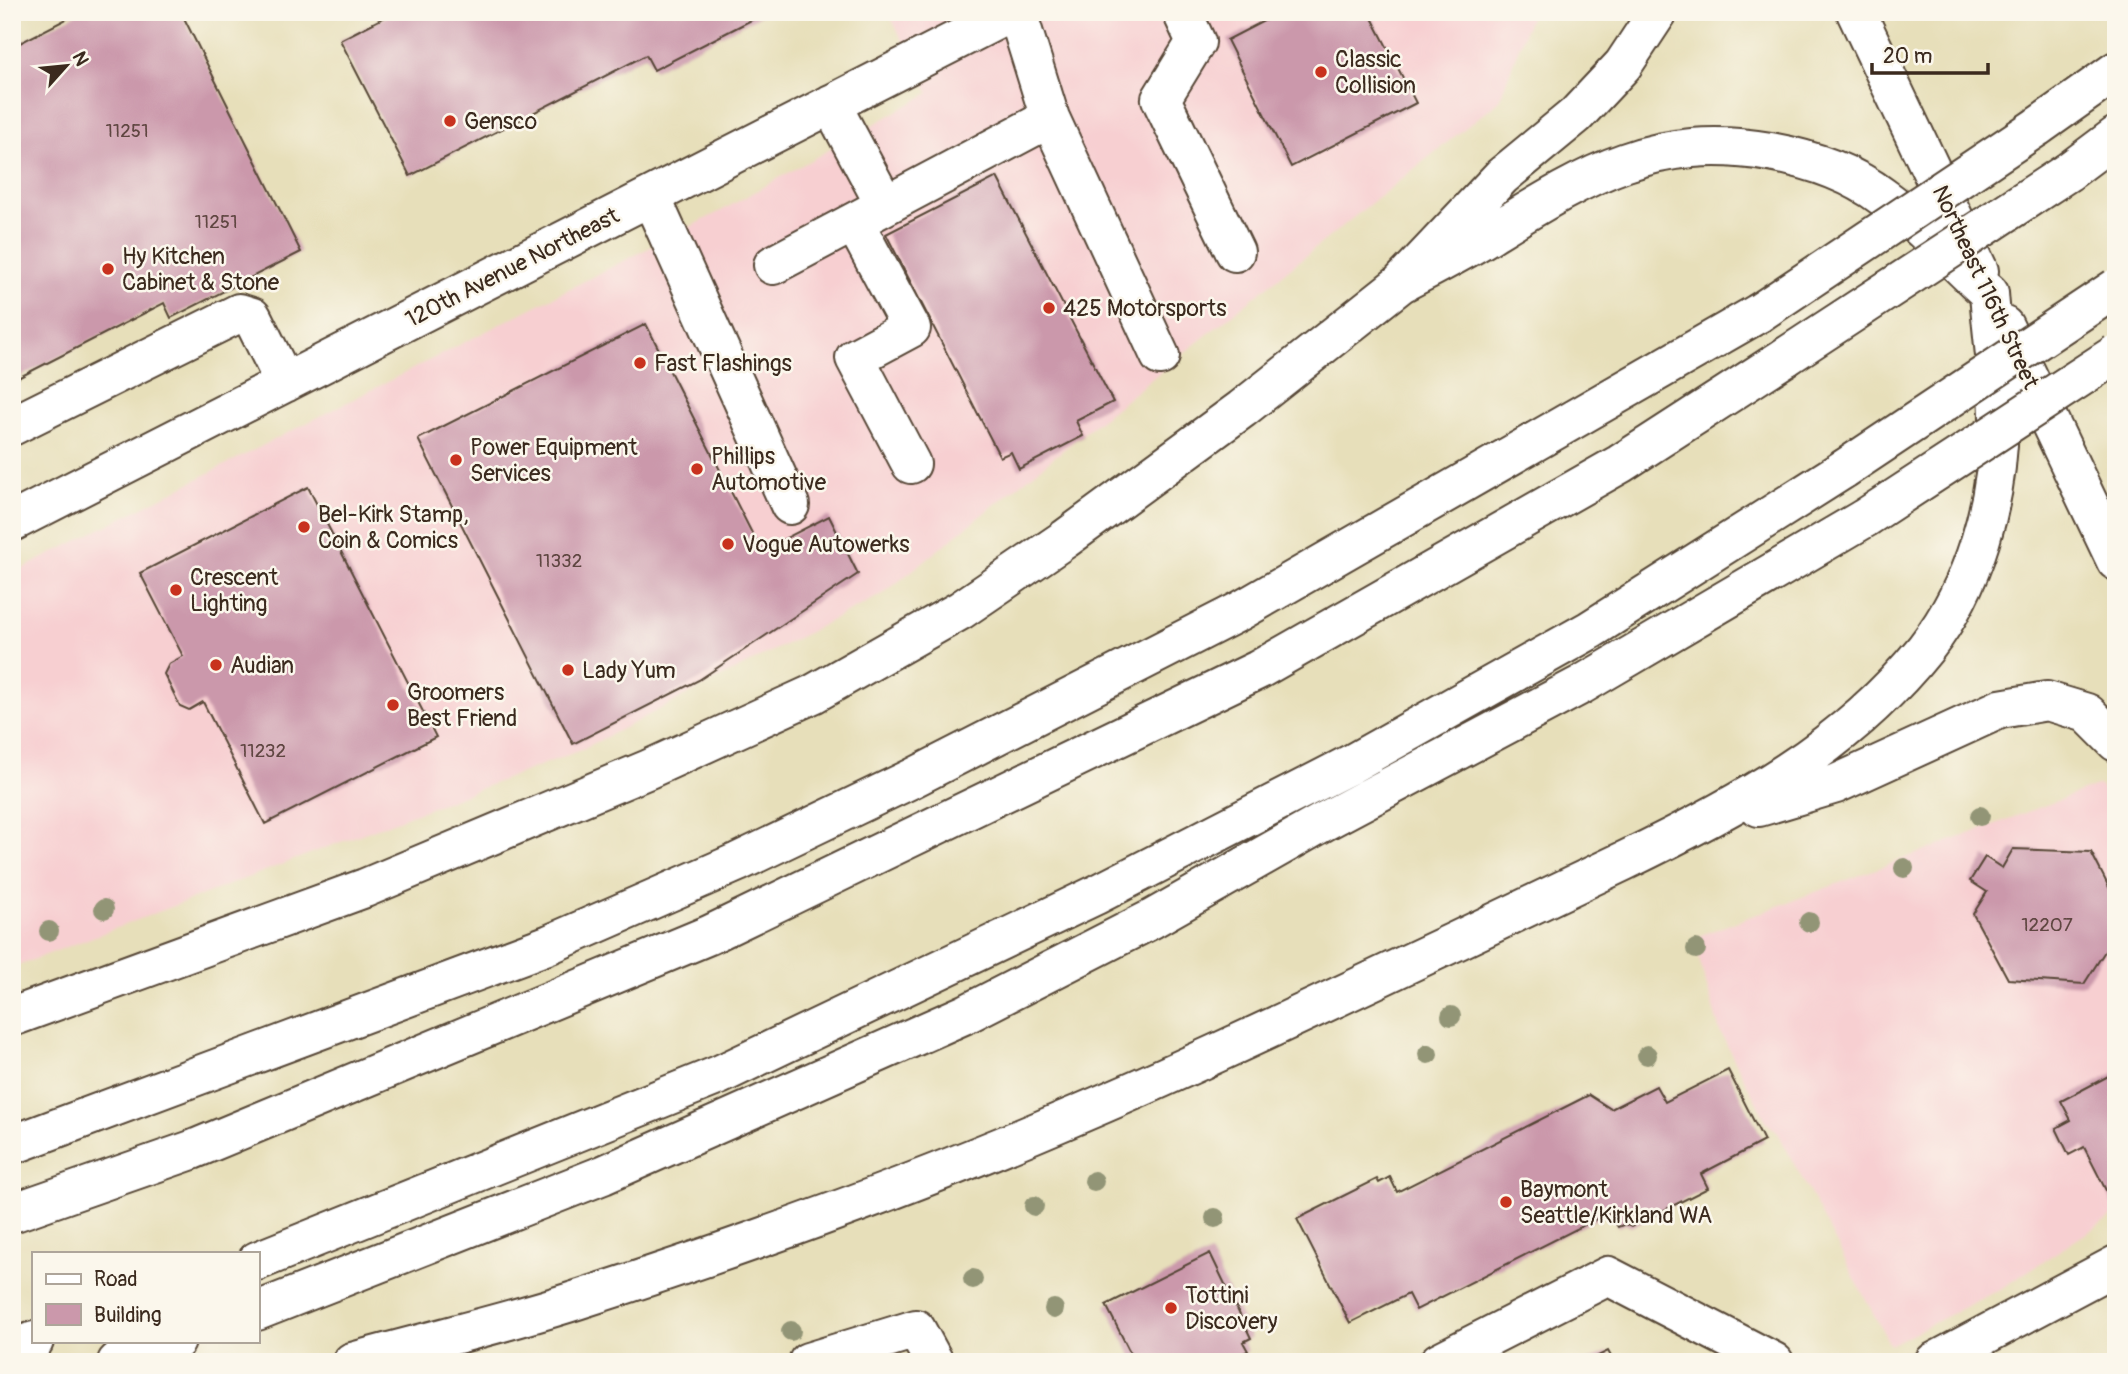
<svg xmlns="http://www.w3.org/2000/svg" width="2128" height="1374" viewBox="0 0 2128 1374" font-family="Pangolin,sans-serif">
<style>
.built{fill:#f7cfd1}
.building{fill:#cb98ab}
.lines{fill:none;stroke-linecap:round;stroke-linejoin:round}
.minor-casing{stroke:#554535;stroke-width:42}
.highway-casing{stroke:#554535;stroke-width:42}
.minor{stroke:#fff;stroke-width:38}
.highway{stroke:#fff;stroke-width:38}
.highway-bridge-casing{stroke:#554535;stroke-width:42;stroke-linecap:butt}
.highway-bridge{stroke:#fff;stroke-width:38}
.tree{fill:#929576}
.poi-dot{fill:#c8321e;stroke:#fbf7ec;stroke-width:2.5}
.labels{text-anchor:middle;stroke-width:5;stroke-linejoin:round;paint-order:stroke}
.number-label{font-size:19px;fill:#5f4641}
.poi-label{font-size:23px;fill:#3b2a1e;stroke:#fbf7ec;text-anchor:start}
.street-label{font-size:23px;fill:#3b2a1e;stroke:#fbf7ec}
</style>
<rect width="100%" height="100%" fill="#fbf7ec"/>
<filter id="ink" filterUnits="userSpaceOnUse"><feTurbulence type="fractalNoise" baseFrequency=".0143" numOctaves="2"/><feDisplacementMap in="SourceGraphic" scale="14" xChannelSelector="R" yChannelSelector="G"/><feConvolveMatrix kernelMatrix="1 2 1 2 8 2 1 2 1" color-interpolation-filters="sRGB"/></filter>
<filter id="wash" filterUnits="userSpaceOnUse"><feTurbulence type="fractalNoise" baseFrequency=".00686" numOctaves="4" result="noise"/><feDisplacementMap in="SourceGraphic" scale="28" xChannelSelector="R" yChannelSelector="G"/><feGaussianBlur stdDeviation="1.57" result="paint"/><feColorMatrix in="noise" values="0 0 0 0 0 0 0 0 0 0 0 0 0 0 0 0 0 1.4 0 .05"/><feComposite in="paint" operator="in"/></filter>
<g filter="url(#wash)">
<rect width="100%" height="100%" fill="#e7dfba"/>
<path class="built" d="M888,12H1532L1499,101L883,594L581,750L12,968V574L721,211L929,93Z
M2099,785L2116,811V1214L2002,1288L1890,1345L1778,1133L1767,1123L1720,1032L1693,938Z"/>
<g id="blocks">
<path class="building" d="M80,12H181L301,252L171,318L164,303L12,381V47Z
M385,12H767L654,70L646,55L410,176L340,40L387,16Z
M1281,12H1369L1416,103L1291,167L1227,40Z
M997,177L1113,402L1076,421L1083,436L1019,469L1011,452L1000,457L886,234Z
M646,324L761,551L829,516L858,574L699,680L573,744L418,439Z
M308,487L436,737L265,824L203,702L189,710L180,706L164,674L169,664L183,656L140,573Z
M2013,849L2091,852L2116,901V934L2084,984L2008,979L1973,914L1987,892L1970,881L1985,857L2002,868Z
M1728,1070L1764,1141L1701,1174L1708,1188L1631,1227L1625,1224L1618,1227L1610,1212L1416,1310L1408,1294L1350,1323L1297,1219L1377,1179L1379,1183L1390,1177L1397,1192L1589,1095L1611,1109L1656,1086L1665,1102Z
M2116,1072V1210L2084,1147L2069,1155L2056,1128L2071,1120L2061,1101Z
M1210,1253L1251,1338L1243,1342L1248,1351L1237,1356L1240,1362H1125L1133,1358L1106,1305Z
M1608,1351L1614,1362H1586Z"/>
</g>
</g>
<g filter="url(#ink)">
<use href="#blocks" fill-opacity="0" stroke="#554535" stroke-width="2"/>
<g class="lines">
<defs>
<path id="minor" d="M1017,12L1050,118L1160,356
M1182,12L1196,42L1161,99L1235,252
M1856,12L1979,271
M831,104L885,205
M651,197L790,505
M854,222L911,328L855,358L911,464
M773,265L1050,118
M2004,326L2116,561
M12,426L239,313L252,317L285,383
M12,522L1012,12
M808,1362L916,1329L934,1362
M1439,1362L1608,1276L1774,1362
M1934,1362L2116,1265"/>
<path id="highway" d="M2037,127L2116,71
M2068,172L2116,136
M1759,807L1836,784L2000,709L2047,701L2087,713L2116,742
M12,1017L365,888L649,769L813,694L961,610L1065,539L1242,409L1400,284L1502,176L1576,115L1623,65L1658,12
M12,1145L550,944L738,862L911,779L1240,611L1759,313
M12,1213L192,1150L709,935L1258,670L1620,464L1787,356
M257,1261L719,1075L1096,895L1351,764L1590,630L1844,469
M257,1311L603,1175L968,1013L1152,919L1323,822L1581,685L1865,518
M12,1348L34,1341
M117,1362L176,1341
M352,1362C427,1341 503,1324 577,1300C742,1247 906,1188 1065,1120C1196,1065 1324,1003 1452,943C1509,916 1567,888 1624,861C1738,806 1845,749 1925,649C1975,585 1998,501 1999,420C1999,378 1992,335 1989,293C1954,262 1921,224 1883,197C1851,173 1809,159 1770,152C1652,132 1585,176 1489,235C1460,253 1430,268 1400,284"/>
</defs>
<use href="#minor" class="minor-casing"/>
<use href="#highway" class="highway-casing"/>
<use href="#minor" class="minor"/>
<use href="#highway" class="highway"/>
<defs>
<path id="highway-bridge" d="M1759,313L2037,127
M1787,356L2068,172
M1844,469L2116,288
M1865,518L2116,354"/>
</defs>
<use href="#highway-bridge" class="highway-bridge-casing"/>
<use href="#highway-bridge" class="highway-bridge"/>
</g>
<g class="tree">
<circle cx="1980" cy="816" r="10"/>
<circle cx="1904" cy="868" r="10"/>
<circle cx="104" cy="909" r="10"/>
<circle cx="1809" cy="922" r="10"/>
<circle cx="49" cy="931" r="10"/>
<circle cx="1696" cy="949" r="10"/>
<circle cx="1451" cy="1016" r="10"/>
<circle cx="1428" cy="1054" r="10"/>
<circle cx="1647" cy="1055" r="10"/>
<circle cx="1094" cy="1181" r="10"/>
<circle cx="1034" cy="1206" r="10"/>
<circle cx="1215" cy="1218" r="10"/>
<circle cx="973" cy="1279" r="10"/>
<circle cx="1054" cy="1309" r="10"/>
<circle cx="791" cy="1331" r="10"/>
</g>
</g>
<g class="poi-dot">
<circle cx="1321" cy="72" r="7"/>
<circle cx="450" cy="121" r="7"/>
<circle cx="108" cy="269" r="7"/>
<circle cx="1049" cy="308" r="7"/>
<circle cx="640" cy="363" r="7"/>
<circle cx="456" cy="460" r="7"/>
<circle cx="697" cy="469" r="7"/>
<circle cx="304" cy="527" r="7"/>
<circle cx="728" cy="544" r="7"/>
<circle cx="176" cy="590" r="7"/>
<circle cx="216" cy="665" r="7"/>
<circle cx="568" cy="670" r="7"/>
<circle cx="393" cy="705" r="7"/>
<circle cx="1506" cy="1202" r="7"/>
<circle cx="1171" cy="1308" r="7"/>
</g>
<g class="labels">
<g class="number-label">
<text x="127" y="137">11251</text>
<text x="216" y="228">11251</text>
<text x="559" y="567">11332</text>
<text x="263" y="757">11232</text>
<text x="2047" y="931">12207</text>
</g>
<g class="poi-label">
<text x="1335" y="67">Classic<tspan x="1335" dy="26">Collision</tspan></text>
<text x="464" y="129">Gensco</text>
<text x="122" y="264">Hy Kitchen<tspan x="122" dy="26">Cabinet &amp; Stone</tspan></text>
<text x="1063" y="316">425 Motorsports</text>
<text x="654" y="371">Fast Flashings</text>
<text x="470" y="455">Power Equipment<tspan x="470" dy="26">Services</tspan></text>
<text x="711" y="464">Phillips<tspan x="711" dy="26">Automotive</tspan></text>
<text x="318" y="522">Bel-Kirk Stamp,<tspan x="318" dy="26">Coin &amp; Comics</tspan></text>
<text x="742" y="552">Vogue Autowerks</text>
<text x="190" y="585">Crescent<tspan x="190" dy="26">Lighting</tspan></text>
<text x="230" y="673">Audian</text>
<text x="582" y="678">Lady Yum</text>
<text x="407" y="700">Groomers<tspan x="407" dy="26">Best Friend</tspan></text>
<text x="1520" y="1197">Baymont<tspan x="1520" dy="26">Seattle/Kirkland WA</tspan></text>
<text x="1185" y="1303">Tottini<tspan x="1185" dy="26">Discovery</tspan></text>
</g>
<g class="street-label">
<text transform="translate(512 267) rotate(-27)" y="8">120th Avenue Northeast</text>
<text transform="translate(1986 287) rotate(65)" y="8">Northeast 116th Street</text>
</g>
</g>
<rect width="2128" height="1374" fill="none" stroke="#fbf7ec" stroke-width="42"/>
<rect x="32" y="1252" width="228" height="91" fill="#fbf7ec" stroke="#aea59a" stroke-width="2"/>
<rect x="46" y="1274" width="35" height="10" fill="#ffffff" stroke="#aea59a" stroke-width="2"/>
<text x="94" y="1286" font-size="21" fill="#3b2a1e">Road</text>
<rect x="46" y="1304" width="35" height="21" fill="#cb98ab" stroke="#aea59a" stroke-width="2"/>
<text x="94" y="1322" font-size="21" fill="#3b2a1e">Building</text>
<g transform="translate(66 66) rotate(63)" stroke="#fbf7ec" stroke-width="5" paint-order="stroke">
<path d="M0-5L12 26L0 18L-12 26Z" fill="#3b2a1e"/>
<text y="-10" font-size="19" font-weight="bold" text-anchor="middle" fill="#3b2a1e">N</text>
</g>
<path d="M1872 63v10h116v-10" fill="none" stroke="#3b2a1e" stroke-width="3.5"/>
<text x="1883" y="63" font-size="21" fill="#3b2a1e" stroke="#fbf7ec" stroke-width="5" paint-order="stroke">20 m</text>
</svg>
